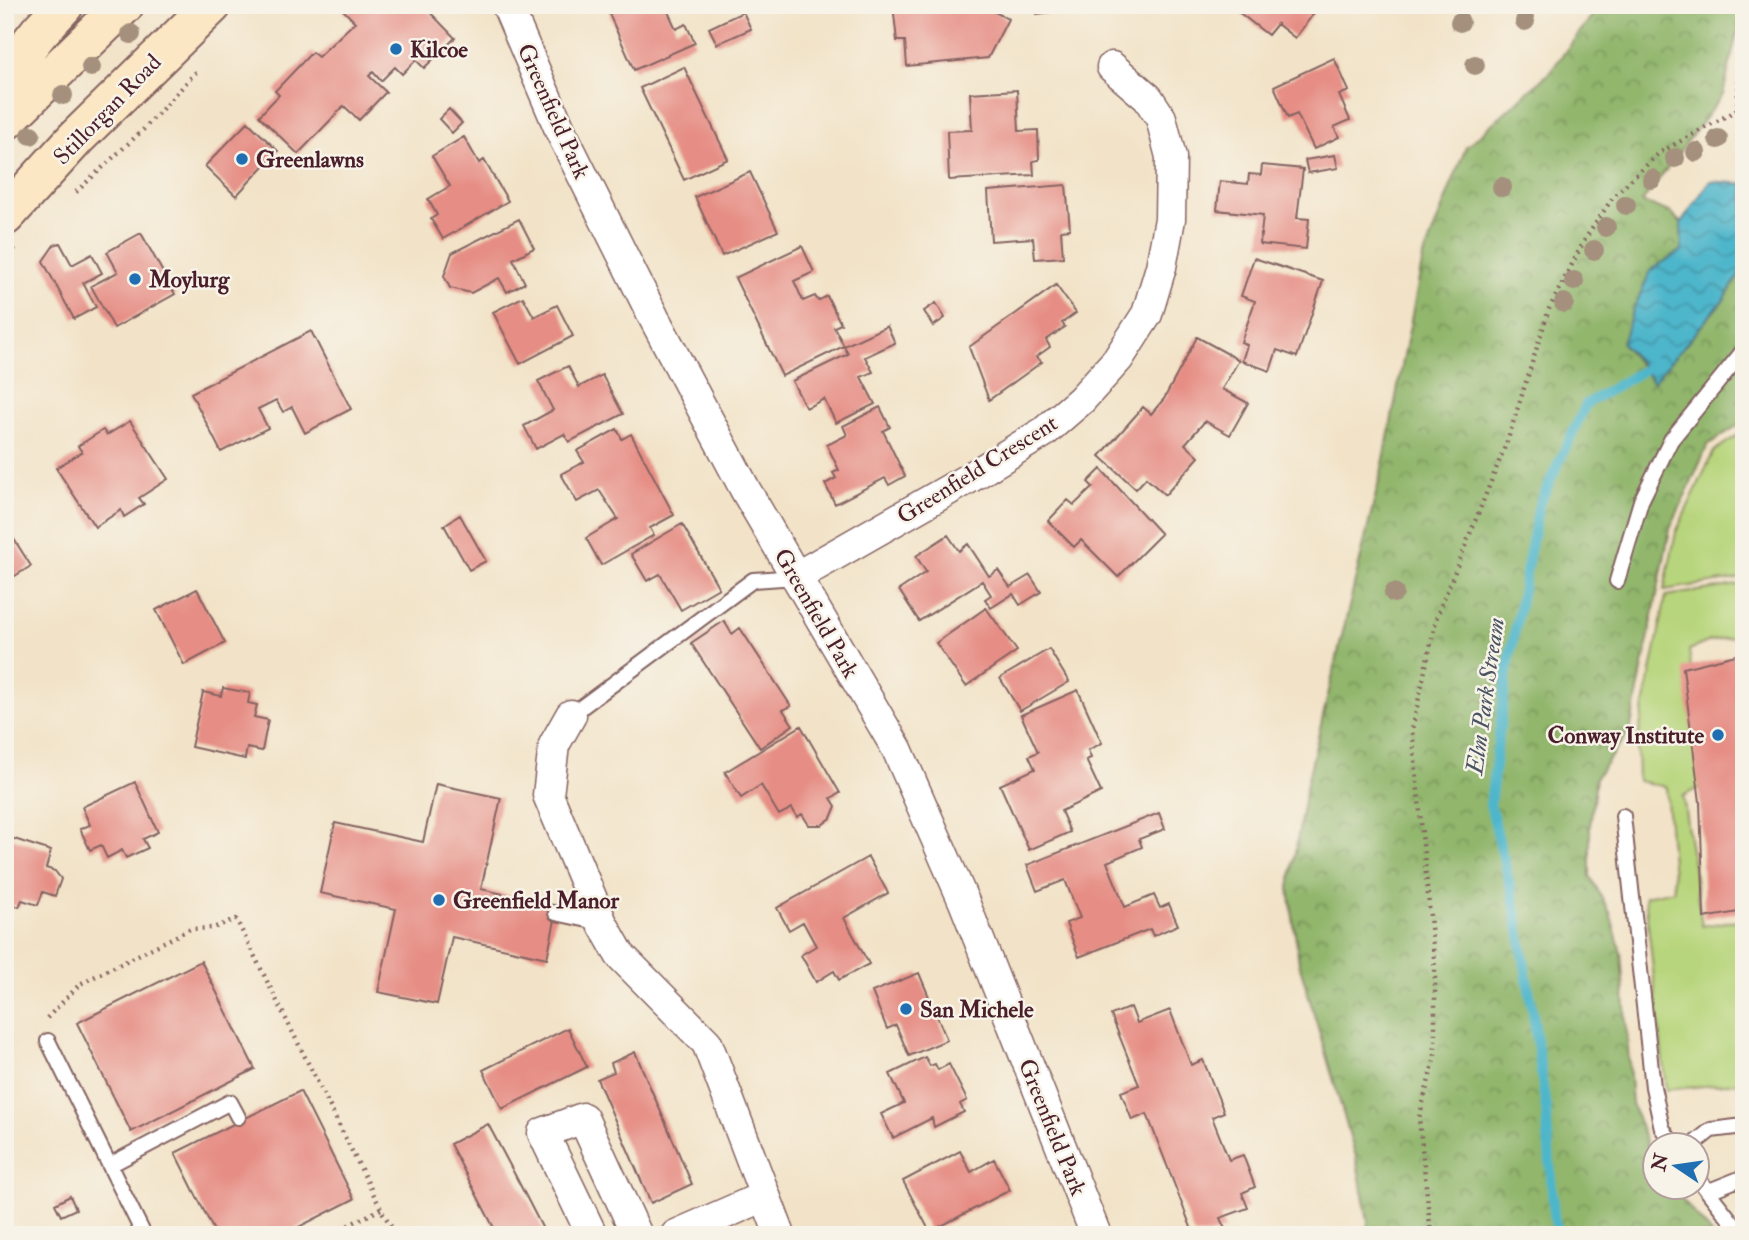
<svg xmlns="http://www.w3.org/2000/svg" width="1749" height="1240" viewBox="0 0 1749 1240" font-family="'IM FELL Double Pica',serif">
<style>
.green{fill:#b7d57c;stroke:#807a54;stroke-width:2}
.forest{fill:url(#forest-crowns);stroke:#6e6a4c;stroke-width:2}
.water{fill:url(#water-waves);stroke:#4c6a7b;stroke-width:2}
.lines{fill:none;stroke-linecap:round;stroke-linejoin:round}
.stream{stroke:#4eb6cb;stroke-width:10}
.building{fill:#e68e85}
.lane-casing{stroke:#856462;stroke-width:18}
.street-casing{stroke:#856462;stroke-width:33}
.secondary-casing{stroke:#856462;stroke-width:42}
.path{stroke:#856462;stroke-width:4.5;stroke-dasharray:2 5;stroke-linecap:butt}
.lane{stroke:#fff;stroke-width:14}
.street{stroke:#fff;stroke-width:30}
.secondary{stroke:#fbe7c3;stroke-width:38}
.tree{fill:#a4907d}
.poi-dot{fill:#1f6fb2;stroke:#f7f3e8;stroke-width:2.5}
.labels{text-anchor:middle;stroke-width:5;stroke-linejoin:round;paint-order:stroke}
.poi-label{font-size:23px;font-weight:bold;fill:#4a1f2b;stroke:#f7f3e8;text-anchor:start}
.street-label{font-size:23px;fill:#4a1f2b;stroke:#f7f3e8}
.water-label{font-size:24px;font-style:italic;fill:#4b5463;stroke:#f7f3e8}
</style>
<defs>
<pattern id="forest-crowns" width="20" height="18" patternUnits="userSpaceOnUse" patternTransform="scale(1.75)"><rect width="20" height="18" fill="#91b66c"/><path d="M2 6a3 3 0 1 1 6 0M12 15a3 3 0 1 1 6 0" fill="none" stroke="#789359"/></pattern>
<pattern id="water-waves" width="16" height="10" patternUnits="userSpaceOnUse" patternTransform="scale(1.75)"><rect width="16" height="10" fill="#4eb6cb"/><path d="M0 5q4-4 8 0t8 0" fill="none" stroke="#4393a5"/></pattern>
</defs>
<rect width="100%" height="100%" fill="#f7f3e8"/>
<filter id="ink" filterUnits="userSpaceOnUse"><feTurbulence type="fractalNoise" baseFrequency=".0143" numOctaves="2"/><feDisplacementMap in="SourceGraphic" scale="14" xChannelSelector="R" yChannelSelector="G"/><feConvolveMatrix kernelMatrix="1 2 1 2 8 2 1 2 1" color-interpolation-filters="sRGB"/></filter>
<filter id="wash" filterUnits="userSpaceOnUse"><feTurbulence type="fractalNoise" baseFrequency=".00686" numOctaves="4" result="noise"/><feDisplacementMap in="SourceGraphic" scale="28" xChannelSelector="R" yChannelSelector="G"/><feGaussianBlur stdDeviation="1.57" result="paint"/><feColorMatrix in="noise" values="0 0 0 0 0 0 0 0 0 0 0 0 0 0 0 0 0 1.4 0 .05"/><feComposite in="paint" operator="in"/></filter>
<g filter="url(#wash)">
<rect width="100%" height="100%" fill="#f2e3c8"/>
<path class="green" d="M1744,431V578L1664,590L1676,532L1714,451Z
M1744,584V635L1710,641L1689,650L1704,785L1683,796L1702,926L1744,919V1082L1666,1090L1645,896L1674,890L1666,787L1638,781L1637,742L1666,596Z"/>
<path class="forest" d="M1600,5H1744V14L1738,29L1723,94L1642,202L1670,212L1681,223L1682,250L1651,270L1634,308L1622,343L1653,382L1725,298L1744,267V421L1708,445L1670,529L1630,731L1596,777L1590,826V876L1610,913L1621,952L1632,1104L1654,1164V1188H1672L1713,1235H1367L1368,1221L1356,1157L1299,963L1289,888L1307,783L1383,464L1423,258L1466,147L1550,72Z"/>
<path class="water" d="M1710,181L1744,184V267L1725,298L1653,382L1645,369L1622,343L1634,308L1651,270L1682,250L1681,223Z"/>
<g class="lines">
<path class="stream" d="M1559,1235L1554,1217L1546,1109L1533,1013L1514,901L1490,804L1507,672L1539,505L1586,404L1645,369L1652,361"/>
</g>
<g id="blocks">
<path class="building" d="M347,5H423L455,38L424,68L416,60L402,74L395,67L381,81L373,72L369,76L386,92L359,120L344,106L298,154L259,116L279,95L275,91L312,52L318,57L355,22L343,10Z
M628,5H665L676,29L686,24L695,43L634,70L609,14Z
M893,5H982L1008,19L988,58L907,66L905,41H897Z
M1035,5H1077L1078,9L1037,14Z
M1233,5H1320L1295,38L1277,24L1268,35L1232,7Z
M743,12L751,29L717,44L709,28Z
M1334,58L1349,91L1339,95L1350,120L1334,127L1339,137L1314,149L1297,114L1288,118L1274,86Z
M684,67L728,159L684,180L640,88Z
M1017,90L1019,131L1038,130L1039,160L1033,161L1034,175L949,180L947,131L972,130L970,93Z
M449,109L462,123L452,133L439,119Z
M248,122L278,151L236,196L205,166Z
M464,137L479,163L484,160L508,201L443,239L431,219L437,215L428,199L450,186L432,156Z
M1335,155L1338,168L1308,173L1305,160Z
M1262,165L1303,169L1297,218L1309,219L1306,249L1260,244L1263,215L1217,210L1220,181L1248,184L1249,174L1261,175Z
M750,172L778,231L722,256L695,197Z
M1066,185L1070,229L1061,230L1063,257L1035,259L1033,238L991,241L988,191Z
M519,219L534,248L513,259L525,283L507,292L499,278L471,293L450,288L444,276L452,253Z
M141,233L175,294L114,328L91,286L118,272L107,252Z
M60,243L72,265L92,254L102,273L83,283L96,307L74,319L43,261L54,245Z
M802,246L814,272L794,281L803,301L815,296L818,301L827,296L841,324L834,327L844,346L782,376L735,278Z
M1254,258L1323,281L1297,357L1277,350L1270,371L1242,361L1247,345L1241,342L1255,301L1241,296Z
M1056,285L1076,313L1062,323L1065,327L1046,340L1050,347L1036,357L1042,362L989,400L969,347Z
M523,297L534,317L557,305L573,336L520,364L493,312Z
M936,303L945,318L933,326L924,311Z
M887,326L895,343L865,357L873,372L861,377L875,404L836,423L824,399L806,408L792,381L848,354L844,346Z
M311,331L351,409L305,433L292,407L283,412L276,400L258,409L268,428L221,452L191,393Z
M1197,337L1239,360L1222,389L1248,403L1230,435L1205,421L1185,444L1199,457L1165,495L1146,478L1136,489L1100,456L1143,407L1151,414L1164,399Z
M568,366L579,387L602,375L623,414L569,442L564,434L536,449L524,426L553,410L538,381Z
M880,407L890,427L883,431L905,476L889,485L885,478L835,504L825,484L836,478L833,473L839,470L827,445L847,435L843,426Z
M130,421L168,479L139,498L144,504L124,517L121,510L95,527L56,468L82,452L78,446L103,430L107,435Z
M617,429L622,439L631,434L674,515L650,528L654,535L601,565L586,538L618,519L599,490L577,502L561,474L584,462L577,451Z
M1101,469L1161,534L1118,577L1081,540L1074,547L1048,521L1068,500L1074,505L1093,487L1088,482Z
M460,515L486,561L469,570L444,525Z
M682,524L719,588L681,610L660,574L647,581L631,554Z
M5,525L31,566L5,582Z
M948,535L959,551L968,544L989,576L998,570L1010,587L1030,575L1041,592L1020,605L1013,594L991,608L985,599L991,595L982,581L919,621L899,590L926,572L916,556Z
M197,589L225,643L184,665L156,610Z
M986,608L1017,651L966,686L936,643Z
M724,621L732,634L740,628L791,706L783,710L793,725L760,748L691,643Z
M1049,649L1069,682L1020,711L1000,678Z
M1744,653V911L1704,918L1700,802L1683,668Z
M223,688L250,693L248,703L257,705L254,717L268,720L262,751L247,748L245,759L191,747L203,692L221,696Z
M1078,690L1102,743L1088,750L1091,758L1086,760L1101,792L1061,811L1070,832L1029,850L1000,785L1035,769L1029,756L1038,752L1021,715Z
M801,726L840,793L831,798L836,806L831,818L822,825H809L802,814L797,817L792,808L779,815L761,785L741,798L725,772Z
M135,782L158,832L143,839L148,848L126,858L122,850L107,858L101,845L90,850L80,829L90,825L82,807Z
M436,784L501,798L481,889L558,906L547,958L452,937L437,1004L378,992L396,909L320,893L335,823L423,842Z
M1159,813L1165,829L1139,839L1142,847L1107,862L1125,907L1154,895L1160,908L1169,904L1178,925L1153,936L1150,929L1079,957L1066,923L1080,918L1065,880L1037,891L1027,865Z
M5,836L51,851L46,868L55,871L61,879L55,896L43,892L38,905L22,900L19,907L5,903Z
M868,857L888,893L844,918L869,964L839,980L834,971L816,982L801,955L816,946L803,922L789,930L777,908Z
M201,961L255,1069L131,1132L77,1023Z
M919,973L947,1040L909,1056L896,1025L887,1029L872,992Z
M1131,1007L1137,1023L1170,1010L1191,1065L1203,1060L1224,1112L1212,1117L1229,1160L1243,1155L1255,1187L1242,1193L1248,1208L1220,1218L1225,1229L1210,1235H1194L1147,1114L1132,1120L1121,1092L1139,1085L1111,1015Z
M568,1028L587,1067L502,1109L483,1070Z
M635,1052L692,1184L651,1203L597,1079L614,1072L611,1063Z
M925,1057L930,1066L935,1064L938,1070L949,1064L967,1100L960,1104L964,1112L934,1127L932,1118L893,1138L881,1114L904,1103L890,1074Z
M300,1091L354,1199L283,1235H216L175,1153Z
M488,1124L514,1173L546,1235H498L493,1226L450,1144Z
M960,1151L971,1172L994,1159L1010,1190L930,1232L903,1181Z
M70,1196L76,1209L61,1216L55,1204Z"/>
</g>
</g>
<g filter="url(#ink)">
<use href="#blocks" fill-opacity="0" stroke="#856462" stroke-width="2"/>
<g class="lines">
<defs>
<path id="lane" d="M1617,581L1641,501L1671,440L1744,350
M571,715L753,580L796,577
M1623,816L1653,1087L1662,1128L1674,1146
M556,913L602,923
M48,1041L144,1235
M1691,1146L1711,1130L1744,1126
M110,1165L230,1102L238,1117
M1696,1176L1742,1235
M1709,1191L1744,1177"/>
<path id="street" d="M507,5L561,132L654,318L746,491L897,749L964,902L1096,1235
M796,577L971,477L1044,432L1081,400L1118,359L1147,314L1161,267L1170,219L1171,157L1161,118L1148,98L1112,67
M571,715L554,745L548,795L602,923L620,955L707,1043L780,1235
M592,1235L543,1133L583,1118L637,1235
M676,1235L765,1196"/>
<path id="secondary" d="M5,75L39,32L64,5
M5,121L124,5
M5,216L76,138L212,5"/>
</defs>
<use href="#lane" class="lane-casing"/>
<use href="#street" class="street-casing"/>
<use href="#secondary" class="secondary-casing"/>
<path class="path" d="M1744,39L1741,45L1737,110L1744,129
M76,192L143,130L196,72
M5,260L15,248
M47,1018L80,984L190,929L213,928L236,919L383,1213L397,1235
M329,1235L381,1209
M1431,1235L1419,1118L1435,1056V968L1412,729L1437,616L1508,439L1549,309L1585,239L1614,196L1659,153L1737,110"/>
<use href="#lane" class="lane"/>
<use href="#street" class="street"/>
<use href="#secondary" class="secondary"/>
</g>
<g class="tree">
<circle cx="1525" cy="21" r="10"/>
<circle cx="1460" cy="22" r="10"/>
<circle cx="131" cy="34" r="10"/>
<circle cx="1475" cy="65" r="10"/>
<circle cx="91" cy="67" r="10"/>
<circle cx="63" cy="95" r="10"/>
<circle cx="31" cy="135" r="10"/>
<circle cx="1718" cy="139" r="10"/>
<circle cx="1696" cy="152" r="10"/>
<circle cx="1675" cy="158" r="10"/>
<circle cx="1652" cy="179" r="10"/>
<circle cx="1502" cy="187" r="10"/>
<circle cx="1626" cy="205" r="10"/>
<circle cx="1606" cy="227" r="10"/>
<circle cx="1594" cy="250" r="10"/>
<circle cx="1574" cy="281" r="10"/>
<circle cx="1564" cy="303" r="10"/>
<circle cx="1394" cy="593" r="10"/>
</g>
</g>
<g class="poi-dot">
<circle cx="396" cy="49" r="7"/>
<circle cx="242" cy="159" r="7"/>
<circle cx="135" cy="279" r="7"/>
<circle cx="1718" cy="735" r="7"/>
<circle cx="439" cy="900" r="7"/>
<circle cx="906" cy="1009" r="7"/>
</g>
<g class="labels">
<g class="poi-label">
<text x="410" y="57">Kilcoe</text>
<text x="256" y="167">Greenlawns</text>
<text x="149" y="287">Moylurg</text>
<text x="1704" y="743" text-anchor="end">Conway Institute</text>
<text x="453" y="908">Greenfield Manor</text>
<text x="920" y="1017">San Michele</text>
</g>
<g class="street-label">
<text transform="translate(107 109) rotate(-46)" y="8">Stillorgan Road</text>
<text transform="translate(554 111) rotate(66)" y="8">Greenfield Park</text>
<text transform="translate(977 469) rotate(-32)" y="8">Greenfield Crescent</text>
<text transform="translate(817 613) rotate(60)" y="8">Greenfield Park</text>
<text transform="translate(1053 1127) rotate(68)" y="8">Greenfield Park</text>
</g>
<g class="water-label">
<text transform="translate(1485 696) rotate(-82)" y="8">Elm Park Stream</text>
</g>
</g>
<rect width="1749" height="1240" fill="none" stroke="#f7f3e8" stroke-width="28"/>
<g transform="translate(1676 1166) rotate(283)"><circle r="33" fill="#f7f3e8" stroke="#b29e9c" stroke-width="2"/>
<path d="M0-5L12 26L0 18L-12 26Z" fill="#1f6fb2"/>
<text y="-10" font-size="19" font-weight="bold" text-anchor="middle" fill="#4a1f2b">N</text>
</g>
</svg>
